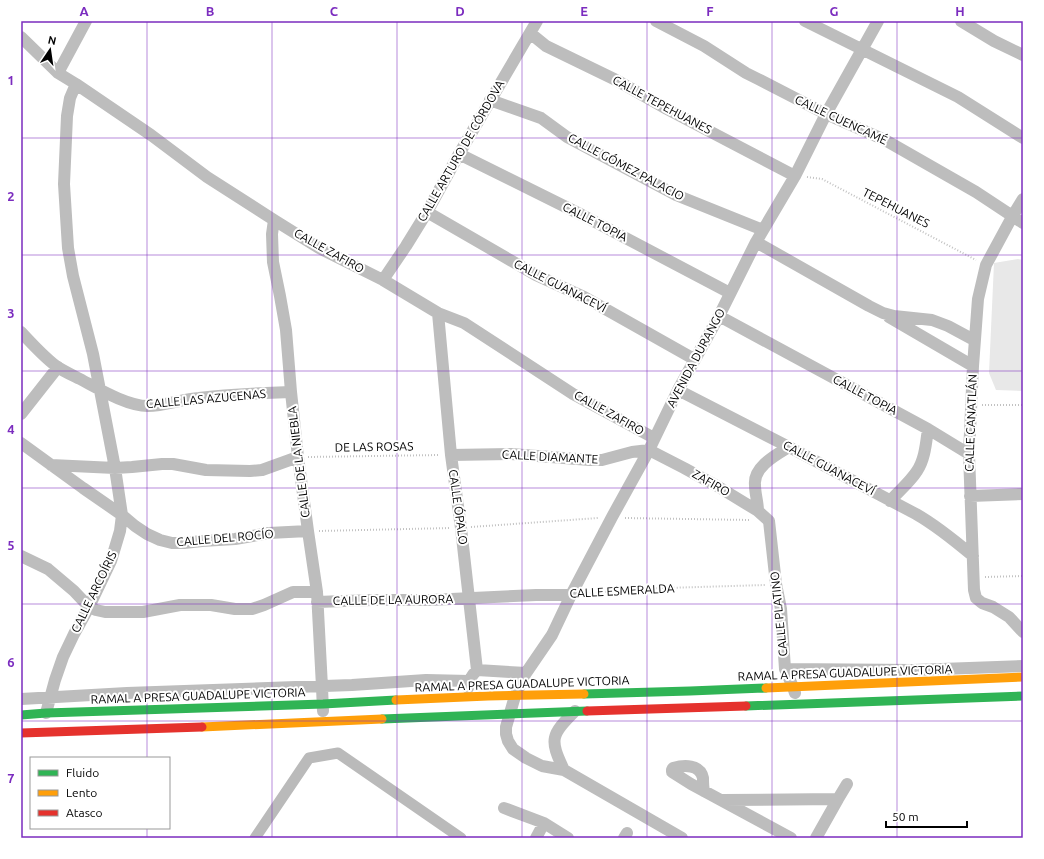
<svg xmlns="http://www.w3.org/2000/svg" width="1044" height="859" viewBox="0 0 1044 859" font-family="Ubuntu,sans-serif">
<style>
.green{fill:#e8e8e8}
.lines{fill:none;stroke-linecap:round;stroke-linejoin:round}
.canal{stroke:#bababa;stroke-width:11}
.path{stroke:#c2c2c2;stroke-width:2;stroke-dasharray:1 2;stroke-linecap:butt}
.street{stroke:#bdbdbd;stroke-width:12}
.fast{stroke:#30b455;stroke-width:9}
.slow{stroke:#ff9f0a;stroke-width:9}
.jam{stroke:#e5322d;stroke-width:9}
.grid{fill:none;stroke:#7b2cbf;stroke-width:1;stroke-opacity:0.55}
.labels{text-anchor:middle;stroke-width:4;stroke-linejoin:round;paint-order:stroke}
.street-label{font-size:12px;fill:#000;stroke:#fff}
.neatline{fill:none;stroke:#7b2cbf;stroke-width:1.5}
.grid-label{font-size:13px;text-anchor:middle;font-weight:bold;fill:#7b2cbf}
</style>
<rect width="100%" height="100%" fill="#fff"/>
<path class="green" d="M1018,259L1023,260V391L996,390L989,373L994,263Z"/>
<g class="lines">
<path class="canal" d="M255,838L309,758L338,753L461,838"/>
<path class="path" d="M807,177L822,179L976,260
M982,405H1023
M308,457L440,455
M625,518L750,520
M471,527L598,518
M319,531L451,528
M985,577L1023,576
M584,594L633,589L765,585"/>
<path class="street" d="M656,21L704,46L746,73L758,79L826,114L885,140L976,192L1023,223
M805,21L958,97L1023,138
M961,21L994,41L1023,55
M530,33L546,46L616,80L667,109L795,176
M21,37L58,73L76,84L151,135L207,177L274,220L319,248L383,280L438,313L464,323L573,394L654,438
M58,73L86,21
M490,100L541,118L567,137L676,195L763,230
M459,154L582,215L730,293
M1023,199L1012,217L986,265L978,299L973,366L969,454L974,590L976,598L982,603L993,607L1009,617L1023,632
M427,212L536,275L584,297L694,359
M274,220L272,234L273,262L280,296L286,330L291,392L298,457L308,531L317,592L322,687L323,711
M756,242L869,306L883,313L894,316L932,320L948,326L974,340
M383,280L406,246L427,212L459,154L537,21
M438,313L451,455L461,528L477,670C472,675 468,681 468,688
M719,316L928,429L969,454
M889,317L973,366
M21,332C32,344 43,356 56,366C63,371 72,375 80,379C99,389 127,406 148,406C165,406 182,399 199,398C230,394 260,393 291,392
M678,390L789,447L916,514C937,526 954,540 973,556
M21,414L58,367
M21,443L83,488L122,515L135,526L147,534L160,540L172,543H184L202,541L235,539L269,533L308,531
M451,455L511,454L590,460H602L632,452L649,450L684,468L717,486L758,511L769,521L776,584L781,609L785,669L793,687L795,693
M51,465L115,468L132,467L162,464H173L206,470L250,471L262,470L298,457
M970,496L1023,494
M890,501C899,491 910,482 917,471C925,459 926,443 928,429
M758,511C758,502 755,494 755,485C753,467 776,455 789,447
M21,556L48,569L74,591L89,607L96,610L105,612H143L180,605H211L235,609H252L264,605L293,592H317
M317,602L372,600H430L536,595H571
M785,669L913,670L1023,666
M477,670L526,673
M21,699L127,693L352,685L426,680L469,681
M46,713L55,680L63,657L74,634L89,607L111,561L120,531L122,515L115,468L93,354L73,276L68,248L64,184L67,116L70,98L76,84
M564,770C549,739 551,735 575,711
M704,791C703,787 703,782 703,778C700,764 684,765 673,768L672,770V772L691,784L791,838
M723,800L838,799
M504,808L544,823L568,838
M536,838L544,823
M624,838L627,833
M682,838L564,770L542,766L526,758L513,749L508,741L506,734V727L515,696L526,673L552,635L571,595L612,517L649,450L678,390L719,316L756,242L795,176L826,114L878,21
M816,838L838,799L847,784"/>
<path class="fast" d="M584,694L690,691L766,688
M746,706L1023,696
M21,715L46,713L323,704L396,700
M382,719L587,711"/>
<path class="slow" d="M766,688L1023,677
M396,700L488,696L584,694
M202,727L382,719"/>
<path class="jam" d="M587,711L746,706
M21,733L202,727"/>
</g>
<path class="grid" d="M147,21V758M272,21V838M397,21V838M522,21V838M647,21V838M772,21V838M897,21V838M21,138H1023M21,255H1023M21,371H1023M21,488H1023M21,604H1023M21,721H1023M147,828V838"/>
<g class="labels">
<g class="street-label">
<text transform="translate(662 105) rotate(28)" y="4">CALLE TEPEHUANES</text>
<text transform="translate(841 120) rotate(25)" y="4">CALLE CUENCAMÉ</text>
<text transform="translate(461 151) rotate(-60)" y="4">CALLE ARTURO DE CÓRDOVA</text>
<text transform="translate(626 167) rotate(28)" y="4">CALLE GÓMEZ PALACIO</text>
<text transform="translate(896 208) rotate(27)" y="4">TEPEHUANES</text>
<text transform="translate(595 222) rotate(27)" y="4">CALLE TOPIA</text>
<text transform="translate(329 251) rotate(29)" y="4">CALLE ZAFIRO</text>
<text transform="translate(560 286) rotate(27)" y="4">CALLE GUANACEVÍ</text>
<text transform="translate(696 358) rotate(-62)" y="4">AVENIDA DURANGO</text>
<text transform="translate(865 395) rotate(28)" y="4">CALLE TOPIA</text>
<text transform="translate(206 399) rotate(-5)" y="4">CALLE LAS AZUCENAS</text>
<text transform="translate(609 413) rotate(29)" y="4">CALLE ZAFIRO</text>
<text transform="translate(971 423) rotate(-88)" y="4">CALLE CANATLÁN</text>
<text transform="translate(374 447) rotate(-1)" y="4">DE LAS ROSAS</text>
<text transform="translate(550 457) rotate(3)" y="4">CALLE DIAMANTE</text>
<text transform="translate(299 462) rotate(-97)" y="4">CALLE DE LA NIEBLA</text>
<text transform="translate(829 468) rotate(28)" y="4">CALLE GUANACEVÍ</text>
<text transform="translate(711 483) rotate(30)" y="4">ZAFIRO</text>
<text transform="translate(458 507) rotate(82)" y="4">CALLE ÓPALO</text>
<text transform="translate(225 538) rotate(-5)" y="4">CALLE DEL ROCÍO</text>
<text transform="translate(622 591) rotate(-3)" y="4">CALLE ESMERALDA</text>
<text transform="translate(94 592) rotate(-64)" y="4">CALLE ARCOÍRIS</text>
<text transform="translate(393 600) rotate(-1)" y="4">CALLE DE LA AURORA</text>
<text transform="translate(779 614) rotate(-96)" y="4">CALLE PLATINO</text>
<text transform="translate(845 673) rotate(-2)" y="4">RAMAL A PRESA GUADALUPE VICTORIA</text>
<text transform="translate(522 684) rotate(-2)" y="4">RAMAL A PRESA GUADALUPE VICTORIA</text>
<text transform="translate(198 696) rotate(-2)" y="4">RAMAL A PRESA GUADALUPE VICTORIA</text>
</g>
</g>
<rect width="1044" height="859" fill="none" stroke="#ffffff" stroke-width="44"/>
<rect x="30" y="757" width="140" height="72" fill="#ffffff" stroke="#999999"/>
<rect x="38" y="770" width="20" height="6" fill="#30b455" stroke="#999999"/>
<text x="66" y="777" font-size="12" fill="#000000">Fluido</text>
<rect x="38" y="790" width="20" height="6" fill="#ff9f0a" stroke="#999999"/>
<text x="66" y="797" font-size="12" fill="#000000">Lento</text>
<rect x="38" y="810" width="20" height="6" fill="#e5322d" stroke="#999999"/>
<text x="66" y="817" font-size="12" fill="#000000">Atasco</text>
<g transform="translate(50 50) rotate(13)" stroke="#ffffff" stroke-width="3" paint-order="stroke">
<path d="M0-3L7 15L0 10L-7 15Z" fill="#000000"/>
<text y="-6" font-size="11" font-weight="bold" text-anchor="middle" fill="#000000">N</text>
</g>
<path d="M886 821v6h81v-6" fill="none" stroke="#000000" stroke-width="2"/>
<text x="892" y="821" font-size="12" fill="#000000" stroke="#ffffff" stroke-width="3" paint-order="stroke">50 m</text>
<rect x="22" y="22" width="1000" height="815" class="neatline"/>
<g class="grid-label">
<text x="84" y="16">A</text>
<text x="210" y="16">B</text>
<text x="334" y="16">C</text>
<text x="460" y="16">D</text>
<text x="584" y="16">E</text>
<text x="710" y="16">F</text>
<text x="834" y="16">G</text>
<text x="960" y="16">H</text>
<text x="11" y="85">1</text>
<text x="11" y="201">2</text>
<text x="11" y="318">3</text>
<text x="11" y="434">4</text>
<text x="11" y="550">5</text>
<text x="11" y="667">6</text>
<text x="11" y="783">7</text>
</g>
</svg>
